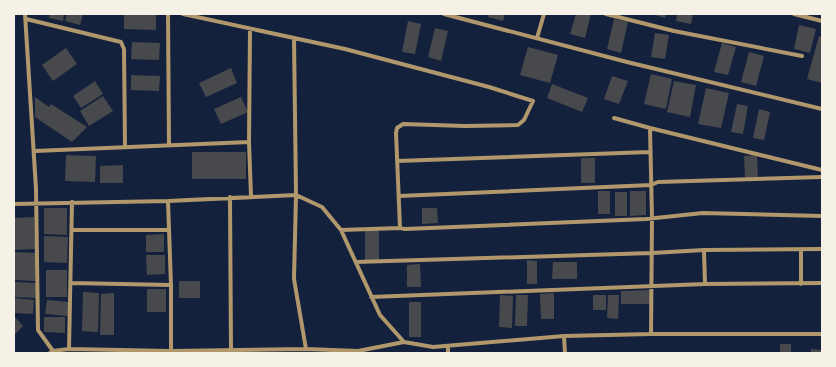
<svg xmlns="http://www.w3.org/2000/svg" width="836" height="367" viewBox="0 0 836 367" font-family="Karla,sans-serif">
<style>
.building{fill:#48494c}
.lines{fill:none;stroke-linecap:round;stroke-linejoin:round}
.minor{stroke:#b1986c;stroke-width:4}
</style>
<rect width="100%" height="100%" fill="#14213d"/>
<path class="building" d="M50,14H64L63,21L49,18Z
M67,14H83L80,25L65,21Z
M124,14H156V30L124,29Z
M489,14H505L503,21L488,17Z
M576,14H591L585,38L570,34Z
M652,14H666L665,18Z
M677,14H693L691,24L676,21Z
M614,19L628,22L621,53L607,49Z
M408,21L421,24L415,54L402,52Z
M799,25L816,29L810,53L794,49Z
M435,28L448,31L441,61L428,57Z
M655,33L669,35L665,59L651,57Z
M819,36L822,37V83L807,79Z
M132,42L160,43L159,60L131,59Z
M722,43L736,47L728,75L714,72Z
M528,47L558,55L550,83L520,75Z
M66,48L77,64L53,81L42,65Z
M749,52L764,56L756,86L741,82Z
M231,68L237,83L206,97L199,83Z
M651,74L672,79L666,109L644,104Z
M131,75L160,76L159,91L131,90Z
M612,76L628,81L619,104L604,99Z
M95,81L103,94L81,108L73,96Z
M674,81L696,85L690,117L667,112Z
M552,84L588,98L582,112L547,98Z
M706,88L729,93L721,128L698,124Z
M103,96L113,111L89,126L80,111Z
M35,97L49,107L51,104L87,127L72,142L35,117Z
M241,97L248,112L221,124L214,109Z
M737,104L748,106L743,134L731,132Z
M759,109L770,112L764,140L753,138Z
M192,152H246V179H192Z
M66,155L96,156L95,182L65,181Z
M757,155L758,179H745L744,156Z
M581,158H595V183H581Z
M123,165V183H100V166Z
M598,191H610V214H598Z
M630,191H646V215L630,216Z
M615,192H627V216H615Z
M44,208H67V235L44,234Z
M422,208H437L438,223L422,224Z
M34,217L35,249L14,250V218Z
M379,230V260H365V231Z
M164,234V252H146V235Z
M44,236L68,237L67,263L44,262Z
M15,252L36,253L35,281L14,280Z
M146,255H165V274L147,275Z
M527,260L537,261V284H527Z
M553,262H577V279H552Z
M420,264L421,287H407V265Z
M46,270H67V297H46Z
M179,281H200V298H179Z
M14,282L36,283V298L14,297Z
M147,289H166V312H147Z
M650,290V304H621V291Z
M83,292L99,293L98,332L82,331Z
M114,293V335H100L101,294Z
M554,293V319H541L540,294Z
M500,295L513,296L512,328L499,327Z
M516,295H528L527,326H515Z
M593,295H606V310H593Z
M608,295H619L618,319L607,318Z
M15,298L34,300L33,314L14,313Z
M47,300L69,302L68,316L45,314Z
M409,302H421V337H409Z
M14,316L23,326L14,335Z
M44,317H65V333L44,332Z
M780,344H791V353H780Z
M811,349L822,350V353H811Z"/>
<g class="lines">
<path class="minor" d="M25,14L36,189L38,330L53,351
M168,14L169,145
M183,14L345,49L489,87L533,101L524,120L518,125L465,126L403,124L397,128L396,133L400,228
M444,14L627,62L822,109
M606,14L674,31L802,56
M794,14L822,21
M26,19L121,42L124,49L125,147
M250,29L249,142L251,196
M294,38L296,195L294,279L306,349
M537,38L544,14
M614,118L650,128L822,170
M650,128L652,219L651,334
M35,151L249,142
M397,161L650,152
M399,196L651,185L658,182L822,177
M230,197L231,351
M168,201L171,285V351
M14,204L168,201L296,195L322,207L341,230L380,315L404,342L433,347L564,336L651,334H822
M72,230H169
M341,230L400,228L405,229L646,219L703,213L822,216
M704,250L705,284
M356,262L652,253L704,250L822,249
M71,283L171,285
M801,284V249
M371,297L705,284L822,283
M564,336L565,353
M448,346V353
M69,349L72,202
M50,353L53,351L69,349L171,351L306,349L358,351L404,342"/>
</g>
<rect width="836" height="367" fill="none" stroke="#f6f1e7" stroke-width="30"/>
</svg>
